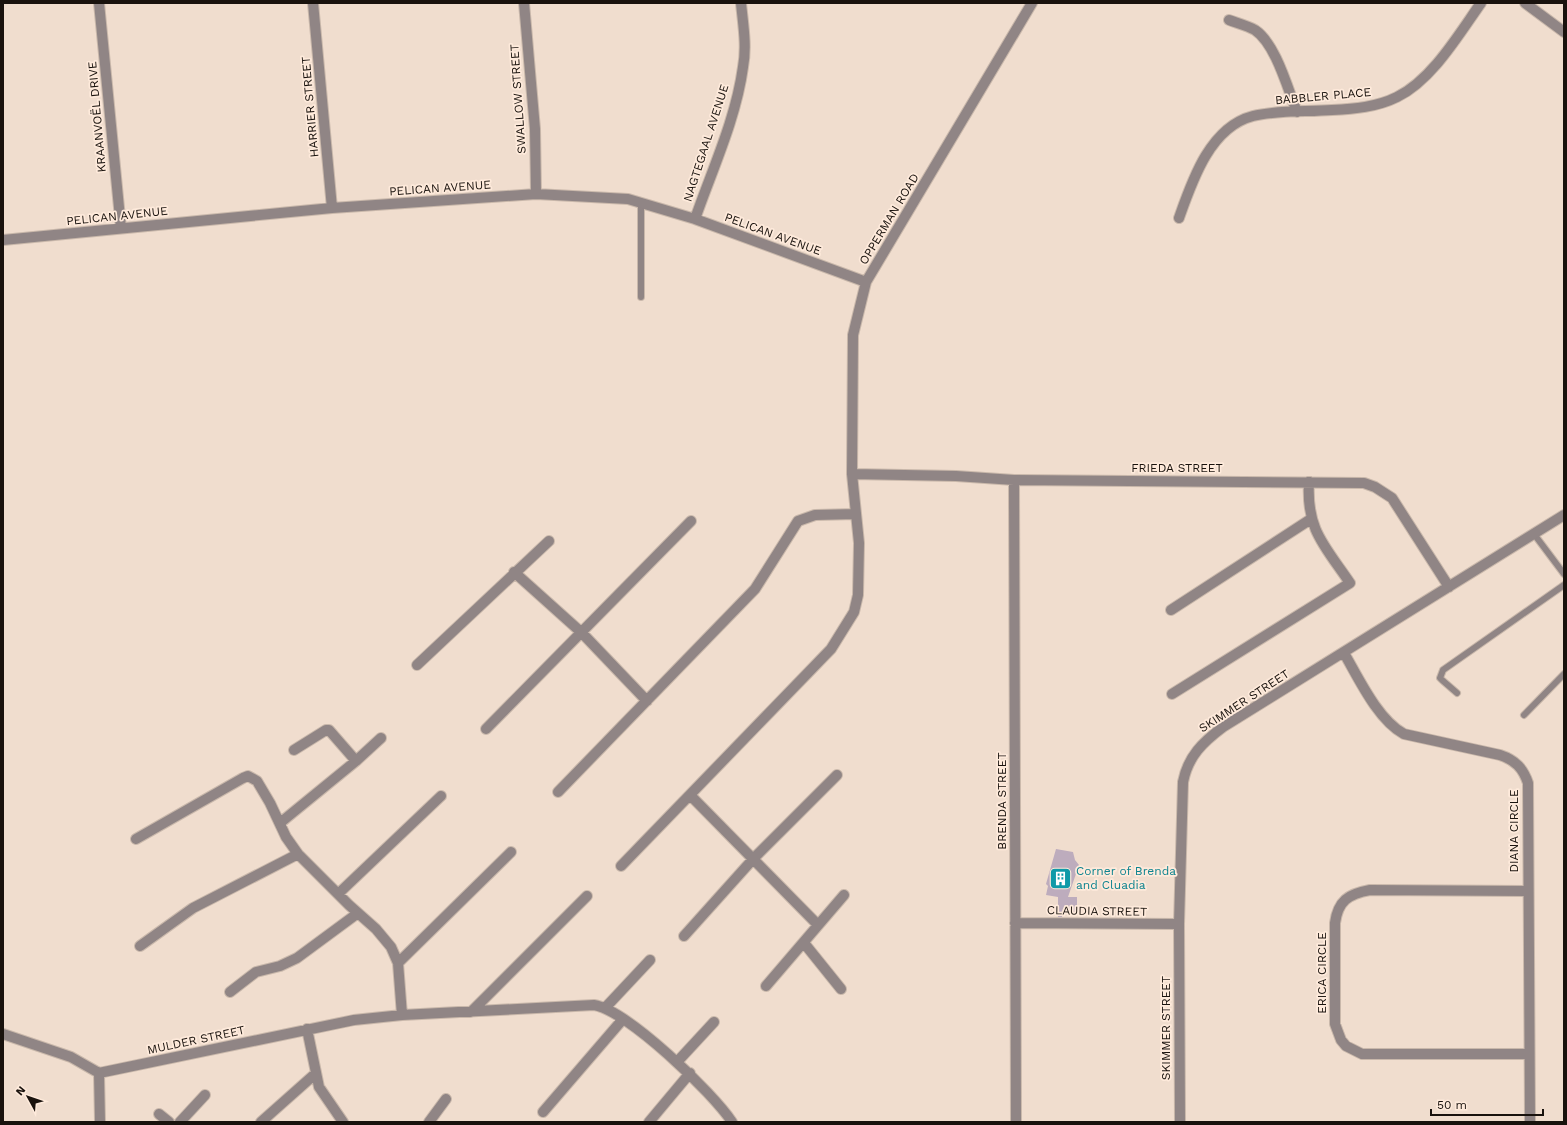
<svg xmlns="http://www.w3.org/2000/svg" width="1567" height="1125" viewBox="0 0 1567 1125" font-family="'Work Sans',sans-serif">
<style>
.building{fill:#bdacbd}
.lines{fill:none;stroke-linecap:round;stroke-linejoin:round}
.service-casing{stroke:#c9b8ab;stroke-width:8}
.minor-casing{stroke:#c9b8ab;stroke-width:12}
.tertiary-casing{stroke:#c9b8ab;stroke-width:12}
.service{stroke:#908585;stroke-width:6}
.minor{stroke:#908585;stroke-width:10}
.tertiary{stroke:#908585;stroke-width:10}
.labels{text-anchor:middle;stroke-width:3.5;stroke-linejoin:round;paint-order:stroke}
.street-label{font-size:12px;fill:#19120d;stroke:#feeadb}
.culture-label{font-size:12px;fill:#0d838f;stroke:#feeadb;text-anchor:start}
</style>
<rect width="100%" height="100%" fill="#f0ddce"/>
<path class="building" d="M1056,849L1073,852L1075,860L1079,865L1068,897H1077V912L1063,913L1062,917H1058V897L1046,895L1048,886L1046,884Z"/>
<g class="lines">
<defs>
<path id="service" d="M641,297V203
M1534,534L1564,574
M1457,693L1442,680L1440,678L1443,670L1564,585
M1524,715L1564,674"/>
<path id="minor" d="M99,3L121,228
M313,3L332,208
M524,3L535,129L536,194
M1229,20C1237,23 1248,26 1255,30C1276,44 1288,90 1297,112
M1179,218C1192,181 1210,127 1253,116C1278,110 1306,112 1332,110C1354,109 1377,107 1397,97C1432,80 1459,34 1481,3
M695,219C712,170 736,119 743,67C747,46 743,24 741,3
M3,240L332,208L536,194L628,199L695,219L866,282
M852,474L956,476L1014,480L1364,483L1375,487L1392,498L1449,587
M1014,480L1016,1122
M514,572L582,633L647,701
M1171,610L1311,519
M1344,653C1359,679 1378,720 1404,734L1500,755C1515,760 1523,768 1528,783L1530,1122
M417,665L549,541
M1172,694L1350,583C1325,546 1306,530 1309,482
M486,729L691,521
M294,750L326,730H329L356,761
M558,792L755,589L798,521L815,515L856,514
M690,795L818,925
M280,823L356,761L381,738
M136,839L243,778L248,776L257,781L270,803L286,837L298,854L349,905L376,929L391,947L398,963L402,1015
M621,866L831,649L854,612L858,595L859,543L852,474L853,335L866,282L1032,3
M1527,891L1370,890C1348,894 1338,901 1335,923V1024L1341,1040L1346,1046L1362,1054H1529
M338,894L441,796
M1015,923L1179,924
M684,936L754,858L837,775
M804,943L841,989
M140,946L193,908L298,854
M398,963L511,852
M766,986L844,895
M230,992L256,972L280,966L297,958L358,913
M605,1008L650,960
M471,1012L587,896
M307,1029L319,1087L343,1122
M3,1034L71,1057L99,1073L354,1020L402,1015L594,1005C627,1010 713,1093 732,1122
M677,1062L714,1022
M99,1073L100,1122
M543,1112L623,1019
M159,1114L169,1122
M180,1122L205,1095
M261,1122L315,1074
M429,1122L446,1099
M649,1122L690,1073
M1180,1122L1179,924L1183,782C1188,756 1203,742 1223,727L1564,515"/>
<path id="tertiary" d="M1525,3L1564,32"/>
</defs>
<use href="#service" class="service-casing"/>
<use href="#minor" class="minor-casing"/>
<use href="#tertiary" class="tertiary-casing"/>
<use href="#service" class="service"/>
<use href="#minor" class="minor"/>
<use href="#tertiary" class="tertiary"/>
</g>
<defs>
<symbol id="building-square" viewBox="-11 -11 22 22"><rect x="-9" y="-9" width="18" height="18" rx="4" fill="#0f9aa8" stroke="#feeadb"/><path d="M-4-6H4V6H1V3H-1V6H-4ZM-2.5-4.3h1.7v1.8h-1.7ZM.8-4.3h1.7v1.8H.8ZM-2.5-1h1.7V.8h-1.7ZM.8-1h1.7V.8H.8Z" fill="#fff"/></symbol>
</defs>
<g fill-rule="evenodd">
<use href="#building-square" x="1048" y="866" width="25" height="25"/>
</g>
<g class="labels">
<g class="street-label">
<text transform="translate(1323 96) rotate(-5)" y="4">BABBLER PLACE</text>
<text transform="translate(518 99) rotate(-94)" y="4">SWALLOW STREET</text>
<text transform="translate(310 107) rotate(-95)" y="4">HARRIER STREET</text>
<text transform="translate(97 117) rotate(-95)" y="4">KRAANVOËL DRIVE</text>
<text transform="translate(706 143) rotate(-72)" y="4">NAGTEGAAL AVENUE</text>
<text transform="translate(440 188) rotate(-4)" y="4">PELICAN AVENUE</text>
<text transform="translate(117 216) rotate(-6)" y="4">PELICAN AVENUE</text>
<text transform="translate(889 219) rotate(-59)" y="4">OPPERMAN ROAD</text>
<text transform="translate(773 234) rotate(20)" y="4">PELICAN AVENUE</text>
<text x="1177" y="472">FRIEDA STREET</text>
<text transform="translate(1244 701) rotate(-33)" y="4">SKIMMER STREET</text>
<text transform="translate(1002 801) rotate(-90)" y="4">BRENDA STREET</text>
<text transform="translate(1514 831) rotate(-90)" y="4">DIANA CIRCLE</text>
<text transform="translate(1097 911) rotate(1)" y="4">CLAUDIA STREET</text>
<text transform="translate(1322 973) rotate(-90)" y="4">ERICA CIRCLE</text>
<text transform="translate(1166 1028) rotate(-90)" y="4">SKIMMER STREET</text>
<text transform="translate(196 1040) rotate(-12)" y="4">MULDER STREET</text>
</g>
<g class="culture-label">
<text x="1076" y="875">Corner of Brenda<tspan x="1076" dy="14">and Cluadia</tspan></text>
</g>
</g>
<rect width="1567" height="1125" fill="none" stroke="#19120d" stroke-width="8"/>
<g transform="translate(28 1097) rotate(310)" stroke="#feeadb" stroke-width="3" paint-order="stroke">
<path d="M0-3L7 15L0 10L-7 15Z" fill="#19120d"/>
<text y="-6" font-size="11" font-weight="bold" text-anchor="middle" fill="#19120d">N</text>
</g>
<path d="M1431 1109v6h112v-6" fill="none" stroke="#19120d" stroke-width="2"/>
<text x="1437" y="1109" font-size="12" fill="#19120d" stroke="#feeadb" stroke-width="3" paint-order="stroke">50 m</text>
</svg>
